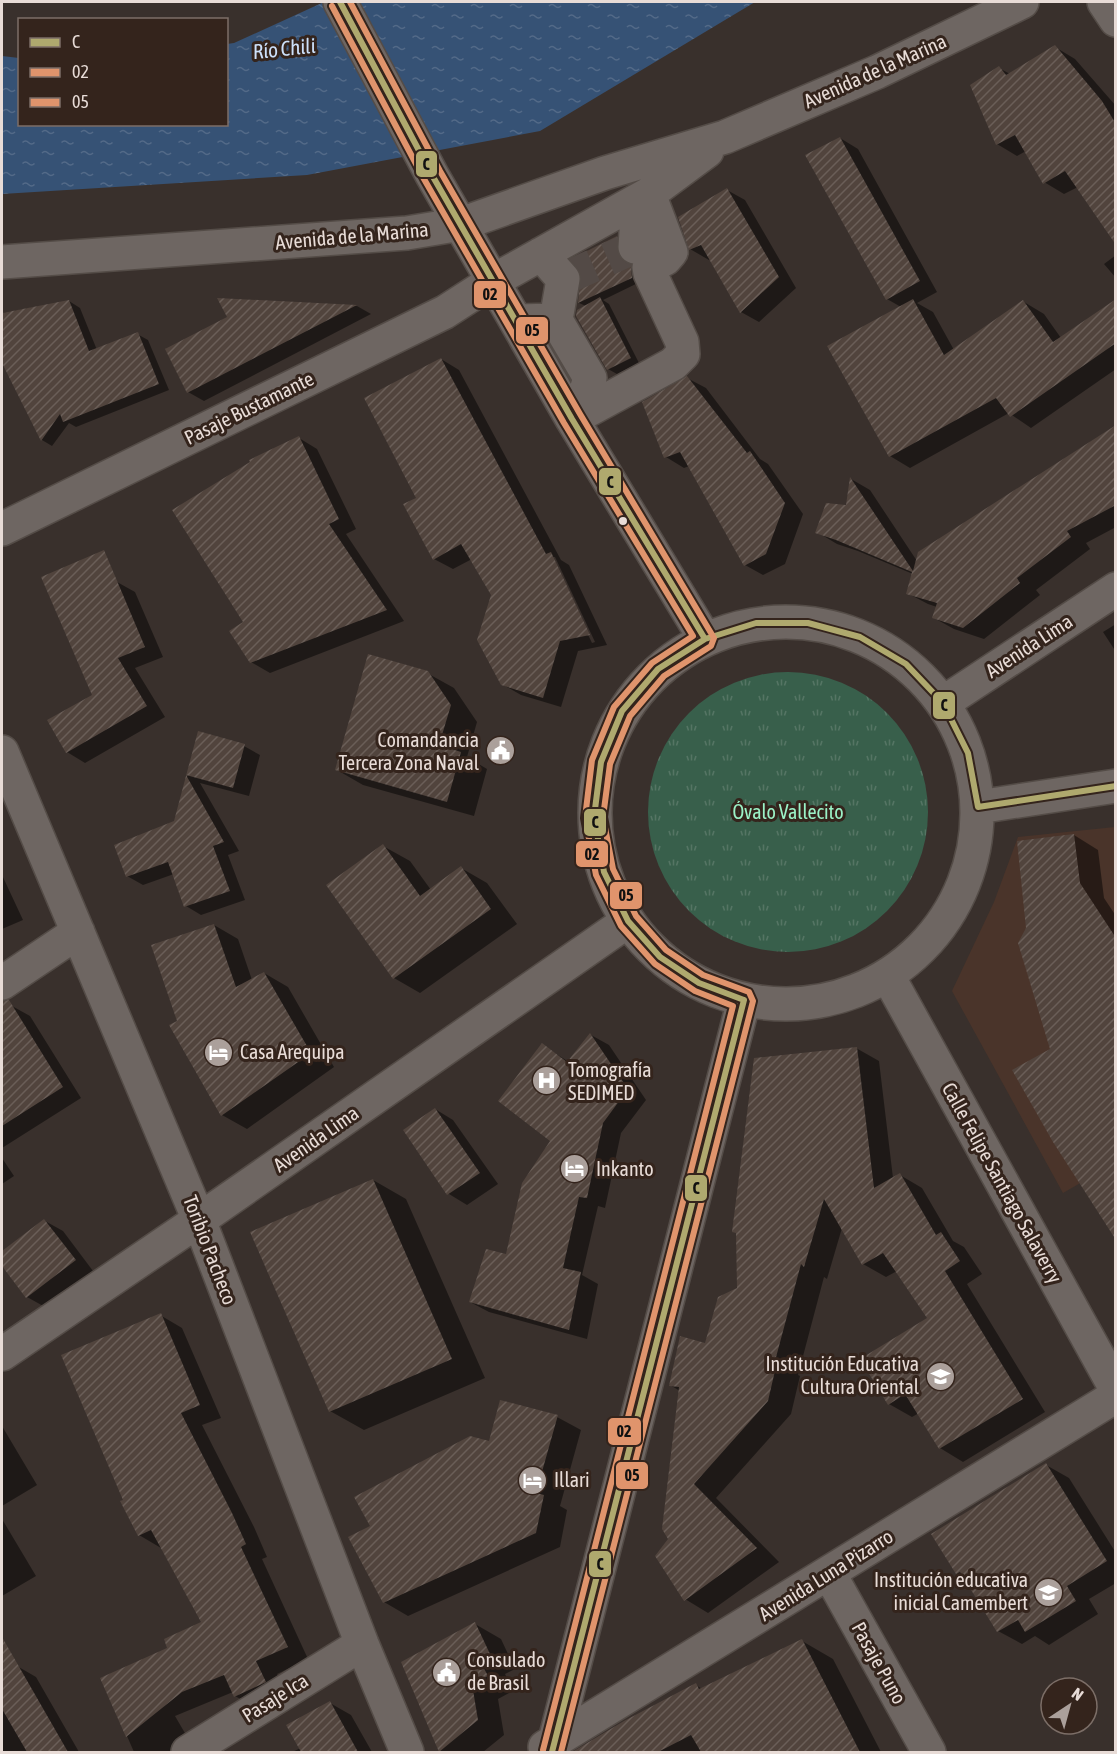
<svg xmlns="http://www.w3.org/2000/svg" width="1117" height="1754" viewBox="0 0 1117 1754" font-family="'Asap Condensed',sans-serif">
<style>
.built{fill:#4a342a}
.park{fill:url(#park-tufts)}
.water{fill:url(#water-ripples)}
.shadow{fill:#0007;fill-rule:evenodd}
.building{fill:url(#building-hatch)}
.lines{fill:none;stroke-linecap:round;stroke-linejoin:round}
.minor-tunnel{stroke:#534a46;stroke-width:33;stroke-dasharray:33 16;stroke-linecap:butt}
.minor-casing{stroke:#544c47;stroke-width:36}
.minor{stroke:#6e6662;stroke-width:33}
.bus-1-casing{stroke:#34241c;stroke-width:10}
.bus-2-casing{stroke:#34241c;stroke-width:10}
.bus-3-casing{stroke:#34241c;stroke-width:10}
.bus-1{stroke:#afa96e;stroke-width:6}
.bus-2{stroke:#e0946c;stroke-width:6}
.bus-3{stroke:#e0946c;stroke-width:6}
.bus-dot{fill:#e8dcd7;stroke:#34241c;stroke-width:2}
.labels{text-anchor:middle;stroke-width:6;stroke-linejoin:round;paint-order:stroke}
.street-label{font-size:20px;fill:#e8dcd7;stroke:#34241c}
.poi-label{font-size:20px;fill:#e8dcd7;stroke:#34241c;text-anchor:start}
.park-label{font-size:20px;fill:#9bf2c7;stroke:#34241c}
.water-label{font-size:21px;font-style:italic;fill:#cce0fa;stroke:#34241c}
.line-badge{stroke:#34241c;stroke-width:2}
.pale-badge-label{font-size:16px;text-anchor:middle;font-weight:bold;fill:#111}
</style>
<defs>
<pattern id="park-tufts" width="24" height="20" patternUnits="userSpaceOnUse" patternTransform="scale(1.5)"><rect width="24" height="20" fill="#385f4b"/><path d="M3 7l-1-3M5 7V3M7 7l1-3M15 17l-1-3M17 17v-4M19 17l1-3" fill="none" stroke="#557564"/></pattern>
<pattern id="water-ripples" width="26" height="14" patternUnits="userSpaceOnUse" patternTransform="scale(1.5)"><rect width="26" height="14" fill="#365275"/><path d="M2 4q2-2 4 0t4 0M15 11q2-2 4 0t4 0" fill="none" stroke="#536a88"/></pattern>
<pattern id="building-hatch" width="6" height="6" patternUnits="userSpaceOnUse" patternTransform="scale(1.5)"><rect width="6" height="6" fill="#51443d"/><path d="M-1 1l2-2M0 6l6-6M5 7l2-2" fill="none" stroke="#6a5e58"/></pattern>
</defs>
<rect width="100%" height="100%" fill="#39302c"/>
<path class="built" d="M1115,827V1163L1063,1193L952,991L994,902L1018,837Z"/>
<path class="park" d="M648 812a140 140 0 1 1 280 0a140 140 0 1 1-280 0Z"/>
<path class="water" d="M324,2H755L540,131L307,175L2,194V56L19,58L20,124H226L227,44L234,43Z"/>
<path class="shadow" d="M1055,47L1075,59L1116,106V242L1078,187L1064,194L1044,182L1026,151L1017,156L997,144L999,68L1010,74Z
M840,138L858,149L937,292L917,303L933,312L954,350L1024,302L1044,314L1061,338L1116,301V369L1031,428L1009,413L910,468L890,456L901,307L887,299Z
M727,190L745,200L796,288L759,322L741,312L711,259L709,260L690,249Z
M617,238L625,243L627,261L640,272V282L603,300L609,304L639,363L617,374L608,369L586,306L579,303L583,274Z
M1116,255V278L1104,264Z
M220,300L357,306L371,314L204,401L188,392L229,318Z
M69,301L80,308L97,350L137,334L148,340L169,390L76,427L69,423L52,446L42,440L4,364H2V313Z
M441,359L459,370L561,560L569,565L607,645L578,651L561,707L521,695L502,684L492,595L472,559L453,569L434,559L418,498ZM551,557H555L595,642L592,643Z
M687,378L706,388L760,459L768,464L803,514L785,564L763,575L745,565L689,466L684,468L666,457Z
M1116,427V527L1086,543L1090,549L1036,590L1040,595L984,639L954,629L934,618L937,607L928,604L907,593L913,574L858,551L837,544L817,532L847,506L851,479L870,490L917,561Z
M299,438L317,449L356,529L346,534L404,621L270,673L251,662L245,623Z
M117,582L135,592L163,657L135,668L165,717L85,763L67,752L94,695Z
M1116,624V652L1103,632Z
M427,673L454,688L477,722L467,757L487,769L474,816L363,785L337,770Z
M199,733L244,746L260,755L249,796L200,783L239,851L228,855L245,900L201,915L186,906L174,874L143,885L127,876L175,822Z
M1074,835L1098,850L1104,898L1116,916V1237L1052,1049Z
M383,846L410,861L431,890L461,868L487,883L517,924L420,993L394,978Z
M2,875L23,920L2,929Z
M214,925L238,939L252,980L264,973L288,987L334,1067L247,1129L222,1115L172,1026L179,1022Z
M12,1006L30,1016L81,1098L2,1148V1012Z
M591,1035L609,1045L646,1100L621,1133L605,1208L598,1206L582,1275L598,1284L587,1339L489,1312L470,1302L507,1255L552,1141L542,1045L569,1062Z
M856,1048L879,1061L893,1178L900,1175L922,1188L953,1241L964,1247L982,1274L967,1284L1045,1412L963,1462L940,1448L919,1413L912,1417L889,1404L929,1319L897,1271L886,1277L863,1264L842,1228L827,1279L824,1277L798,1375L800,1376L791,1414L716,1498L779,1562L708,1613L685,1599L669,1539L680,1391L670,1385L706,1345L738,1289Z
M435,1109L453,1120L498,1184L467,1205L449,1194L405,1130Z
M2,1158L14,1176L2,1184Z
M373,1180L406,1199L485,1378L364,1430L330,1411Z
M45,1221L63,1231L93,1271L45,1307L27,1297L2,1264V1253Z
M160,1315L182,1328L221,1418L202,1425L254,1527L267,1557L262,1559L308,1659L277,1674L287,1694L257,1708L235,1696L233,1692L175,1716L196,1752H134L102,1679L169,1648L203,1623L161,1548L139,1535L125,1501Z
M557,1417L581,1430L560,1506L567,1510L560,1547L408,1616L384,1602L372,1527Z
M2,1426L37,1485L2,1506Z
M1046,1465L1069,1478L1116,1553V1583L1089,1599L1098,1614L1049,1645L1035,1636L1022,1644L998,1631L965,1578L957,1573Z
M2,1519L36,1576L2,1596Z
M475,1624L501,1639L515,1669L505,1674L513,1691L498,1699L504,1735L483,1752H442L440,1751Z
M802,1641L833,1659L881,1752H622L610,1731L696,1685L702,1689Z
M17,1666L36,1677L79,1752H2V1676Z
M330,1703L351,1715L372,1752H292L301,1748Z"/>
<path class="building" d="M1055,45L1102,101L1116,124V245L1065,171L1043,184L1015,135L996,145L970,85L999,66L1006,75Z
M840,137L920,281L886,300L805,155Z
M727,188L779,277L740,313L701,245L689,250L678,217Z
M617,236L618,255L624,262L631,265L632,278L578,303L581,274L571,259Z
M600,297L631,358L607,370L576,316L577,310Z
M217,298L357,305L187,393L165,349L227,317Z
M913,299L944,355L1023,300L1053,342L1116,299V343L1010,417L996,398L889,457L827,346Z
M69,300L89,351L138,332L159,384L63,422L60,414L41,441L2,363V313Z
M441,358L546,554L551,552L590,635L560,641L543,698L501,685L477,640L491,595L461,544L433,560L403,504L416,498L364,398Z
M687,376L747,453L750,451L785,503L766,554L744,566L680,452L664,458L642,402Z
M1116,425V505L1067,531L1071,537L1017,578L1020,583L963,628L932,618L937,603L906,594L912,572L836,540L815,533L826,503L846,505L850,477L913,571L918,552Z
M299,436L339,519L329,524L387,610L250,663L229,631L243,622L172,510L250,462L249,460Z
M104,550L145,647L118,658L147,706L66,753L47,720L92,695L41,577Z
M368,654L428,671L451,705L439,745L461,752L447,802L335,770Z
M198,731L245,744L233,788L186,775L224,842L213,846L230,891L184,907L168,862L126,877L114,845L174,821Z
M1074,834L1080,883L1116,938V1240L1053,1142L1012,1070L1050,1049L1018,943L1026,928L1017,841Z
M383,844L420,896L461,866L491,909L393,979L326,885Z
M214,924L236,987L264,972L311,1053L221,1116L169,1025L177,1021L151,945Z
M9,1000L63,1087L2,1126V1001Z
M590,1033L628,1089L603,1123L587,1198L579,1197L563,1268L581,1272L569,1330L469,1302L486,1249L506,1254L522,1183L550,1141L498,1101L542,1043L567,1062Z
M857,1047L874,1188L900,1173L936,1235L941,1232L960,1261L945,1271L1023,1399L939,1449L905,1394L888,1405L860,1359L927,1318L883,1253L862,1265L824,1199L804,1267L801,1264L775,1361L777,1362L768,1401L694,1484L757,1548L684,1601L655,1556L668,1539L662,1529L679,1387L669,1386L680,1336L705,1343L718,1297L737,1288L736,1233L732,1232L754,1058Z
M435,1108L480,1173L447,1195L403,1130Z
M373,1179L452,1359L329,1412L250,1232Z
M44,1219L76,1260L26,1298L2,1266V1251Z
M161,1313L200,1405L181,1413L232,1513L246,1544L241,1547L288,1647L256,1661L266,1682L234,1697L224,1675L182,1692L126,1737L100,1678L167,1648L164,1639L201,1622L151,1530L138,1536L120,1501L123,1500L61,1355Z
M500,1400L558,1415L536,1493L544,1495L536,1533L383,1603L348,1537L370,1526L354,1497L470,1436L489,1441Z
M1046,1463L1107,1561L1067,1586L1076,1601L1025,1632L1018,1620L997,1632L960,1572L956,1574L931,1534Z
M475,1622L490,1654L479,1659L488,1676L472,1684L478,1720L439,1752L401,1662Z
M2,1637L68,1752H27L2,1709Z
M802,1639L860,1752H701L691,1735L658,1752H572L624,1721L696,1683L699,1689Z
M330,1701L358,1752H301L286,1725Z"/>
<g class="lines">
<path class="minor-tunnel" d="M563,279L635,247"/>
<defs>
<path id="minor" d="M340,2L432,175L572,419L705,639
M1104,2L1116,20
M635,247L638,200
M541,254L563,279L556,320
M2,262L407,233L461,224L605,173L725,137L877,72L1022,2
M517,321L556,320L590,378L578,416
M572,419L673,364L683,354L682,342L650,273L649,267L665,259L671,252L649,194
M2,529L445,312L493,281L649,194L707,151
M595 813a191 191 0 1 1 382 0a191 191 0 1 1-382 0Z
M943,703L1116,589
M2,752L199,1220L362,1644L407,1752
M978,807L1116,786
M888,976L1116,1389
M2,983L78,932
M2,1354L199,1220L628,921
M829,1573L929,1752
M545,1747L1116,1396
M188,1752L362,1644
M552,1752L744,1000"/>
</defs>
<use href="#minor" class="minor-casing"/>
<use href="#minor" class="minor"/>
<defs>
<path id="bus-1" d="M340,2L432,175L572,419L705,639
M744,1000L699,983L660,957L628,921L604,872L594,817L601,762L622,711L658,669L705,639L756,623H808L860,637L906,664L943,703L968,753L978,807L1116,786
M552,1752L744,1000"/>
<path id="bus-2" d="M332,6L424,179L564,423L693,636L652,663L614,707L592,760L585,818L596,875L621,926L655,964L695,991L733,1006L543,1750"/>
<path id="bus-3" d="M350,2L440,171L580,414L714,638L711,646L664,676L630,716L610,764L603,817L613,869L636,916L666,950L703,975L749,992L753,1001L561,1752"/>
</defs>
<use href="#bus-1" class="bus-1-casing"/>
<use href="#bus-2" class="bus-2-casing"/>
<use href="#bus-3" class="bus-3-casing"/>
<use href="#bus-1" class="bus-1"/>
<use href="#bus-2" class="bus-2"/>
<use href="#bus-3" class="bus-3"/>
</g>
<defs>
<symbol id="civic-disc" viewBox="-11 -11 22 22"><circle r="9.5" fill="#aba09b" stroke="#34241c"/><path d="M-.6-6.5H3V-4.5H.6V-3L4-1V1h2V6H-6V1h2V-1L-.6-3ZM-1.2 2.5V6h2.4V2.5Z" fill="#fff"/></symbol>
<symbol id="hotel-disc" viewBox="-11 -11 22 22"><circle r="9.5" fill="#aba09b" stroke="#34241c"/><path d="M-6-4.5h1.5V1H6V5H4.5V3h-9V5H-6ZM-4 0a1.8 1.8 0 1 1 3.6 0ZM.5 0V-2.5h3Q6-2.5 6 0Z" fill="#fff"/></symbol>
<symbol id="hospital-disc" viewBox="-11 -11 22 22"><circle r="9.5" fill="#aba09b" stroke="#34241c"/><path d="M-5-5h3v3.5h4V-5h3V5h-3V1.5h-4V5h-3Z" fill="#fff"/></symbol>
<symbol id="school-disc" viewBox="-11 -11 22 22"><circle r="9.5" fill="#aba09b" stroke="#34241c"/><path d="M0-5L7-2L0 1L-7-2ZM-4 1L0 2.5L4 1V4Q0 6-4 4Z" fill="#fff"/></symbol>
</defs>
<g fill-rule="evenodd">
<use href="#civic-disc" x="484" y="734" width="33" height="33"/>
<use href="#hotel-disc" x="202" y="1036" width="33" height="33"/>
<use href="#hospital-disc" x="530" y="1064" width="33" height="33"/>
<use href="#hotel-disc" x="558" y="1152" width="33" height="33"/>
<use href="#school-disc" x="924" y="1360" width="33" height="33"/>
<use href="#hotel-disc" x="516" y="1464" width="33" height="33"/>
<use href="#school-disc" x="1032" y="1576" width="33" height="33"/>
<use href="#civic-disc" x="430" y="1656" width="33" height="33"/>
</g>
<circle class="bus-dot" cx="623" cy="521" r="5"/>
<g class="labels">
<g class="street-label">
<text transform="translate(875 71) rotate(-24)" y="7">Avenida de la Marina</text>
<text transform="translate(352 236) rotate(-5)" y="7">Avenida de la Marina</text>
<text transform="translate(249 408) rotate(-26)" y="7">Pasaje Bustamante</text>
<text transform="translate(1029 646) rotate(-33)" y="7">Avenida Lima</text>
<text transform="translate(316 1139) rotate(-35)" y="7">Avenida Lima</text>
<text transform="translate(1002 1183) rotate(61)" y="7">Calle Felipe Santiago Salaverry</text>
<text transform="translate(210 1250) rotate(69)" y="7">Toribio Pacheco</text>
<text transform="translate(826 1575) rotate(-32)" y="7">Avenida Luna Pizarro</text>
<text transform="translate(879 1663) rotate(61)" y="7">Pasaje Puno</text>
<text transform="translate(275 1698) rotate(-32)" y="7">Pasaje Ica</text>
</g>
<g class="poi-label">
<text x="479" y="747" text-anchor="end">Comandancia<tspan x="479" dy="23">Tercera Zona Naval</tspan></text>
<text x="240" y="1059">Casa Arequipa</text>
<text x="568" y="1077">Tomografía<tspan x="568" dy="23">SEDIMED</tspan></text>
<text x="596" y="1176">Inkanto</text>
<text x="919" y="1371" text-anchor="end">Institución Educativa<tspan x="919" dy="23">Cultura Oriental</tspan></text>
<text x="554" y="1487">Illari</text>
<text x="1028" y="1587" text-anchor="end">Institución educativa<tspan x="1028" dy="23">inicial Camembert</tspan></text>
<text x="467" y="1667">Consulado<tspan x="467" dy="23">de Brasil</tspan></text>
</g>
<g class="park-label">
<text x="788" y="819">Óvalo Vallecito</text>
</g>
<g class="water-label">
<text transform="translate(284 49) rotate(-6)" y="7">Río Chili</text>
</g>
</g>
<g class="line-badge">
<rect x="415" y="150" width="23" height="28" rx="6" fill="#afa96e"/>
<rect x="473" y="280" width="34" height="29" rx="6" fill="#e0946c"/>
<rect x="515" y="316" width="34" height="29" rx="6" fill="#e0946c"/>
<rect x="598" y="467" width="24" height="29" rx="6" fill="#afa96e"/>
<rect x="932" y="691" width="24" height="29" rx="6" fill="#afa96e"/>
<rect x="583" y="808" width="24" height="29" rx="6" fill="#afa96e"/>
<rect x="575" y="840" width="34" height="28" rx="6" fill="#e0946c"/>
<rect x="609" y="881" width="34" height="29" rx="6" fill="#e0946c"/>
<rect x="684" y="1174" width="24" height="28" rx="6" fill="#afa96e"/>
<rect x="607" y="1417" width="35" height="29" rx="6" fill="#e0946c"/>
<rect x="615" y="1461" width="34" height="29" rx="6" fill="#e0946c"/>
<rect x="588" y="1550" width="24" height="28" rx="6" fill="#afa96e"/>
</g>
<g class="pale-badge-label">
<text x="426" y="170">C</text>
<text x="490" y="300">02</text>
<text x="532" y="336">05</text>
<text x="610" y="488">C</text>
<text x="944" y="711">C</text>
<text x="595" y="828">C</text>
<text x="592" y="860">02</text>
<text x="626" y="901">05</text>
<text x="696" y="1194">C</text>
<text x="624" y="1437">02</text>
<text x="632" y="1481">05</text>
<text x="600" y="1570">C</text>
</g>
<rect width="1117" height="1754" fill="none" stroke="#e8dcd7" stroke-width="6"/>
<rect x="18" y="18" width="210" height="108" fill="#34241c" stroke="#7c6e67" stroke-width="1.5"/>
<rect x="30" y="38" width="30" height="9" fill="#afa96e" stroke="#7c6e67" stroke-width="1.5"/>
<text x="72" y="48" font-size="18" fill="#e8dcd7">C</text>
<rect x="30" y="68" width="30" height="9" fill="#e0946c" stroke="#7c6e67" stroke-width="1.5"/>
<text x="72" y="78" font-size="18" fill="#e8dcd7">02</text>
<rect x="30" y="98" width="30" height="9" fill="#e0946c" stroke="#7c6e67" stroke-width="1.5"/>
<text x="72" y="108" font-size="18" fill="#e8dcd7">05</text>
<g transform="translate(1069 1706) rotate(36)"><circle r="28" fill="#34241c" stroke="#7c6e67" stroke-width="1.5"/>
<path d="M0-4.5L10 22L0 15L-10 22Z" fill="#aba09b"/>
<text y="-9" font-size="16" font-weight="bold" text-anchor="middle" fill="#e8dcd7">N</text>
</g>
</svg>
